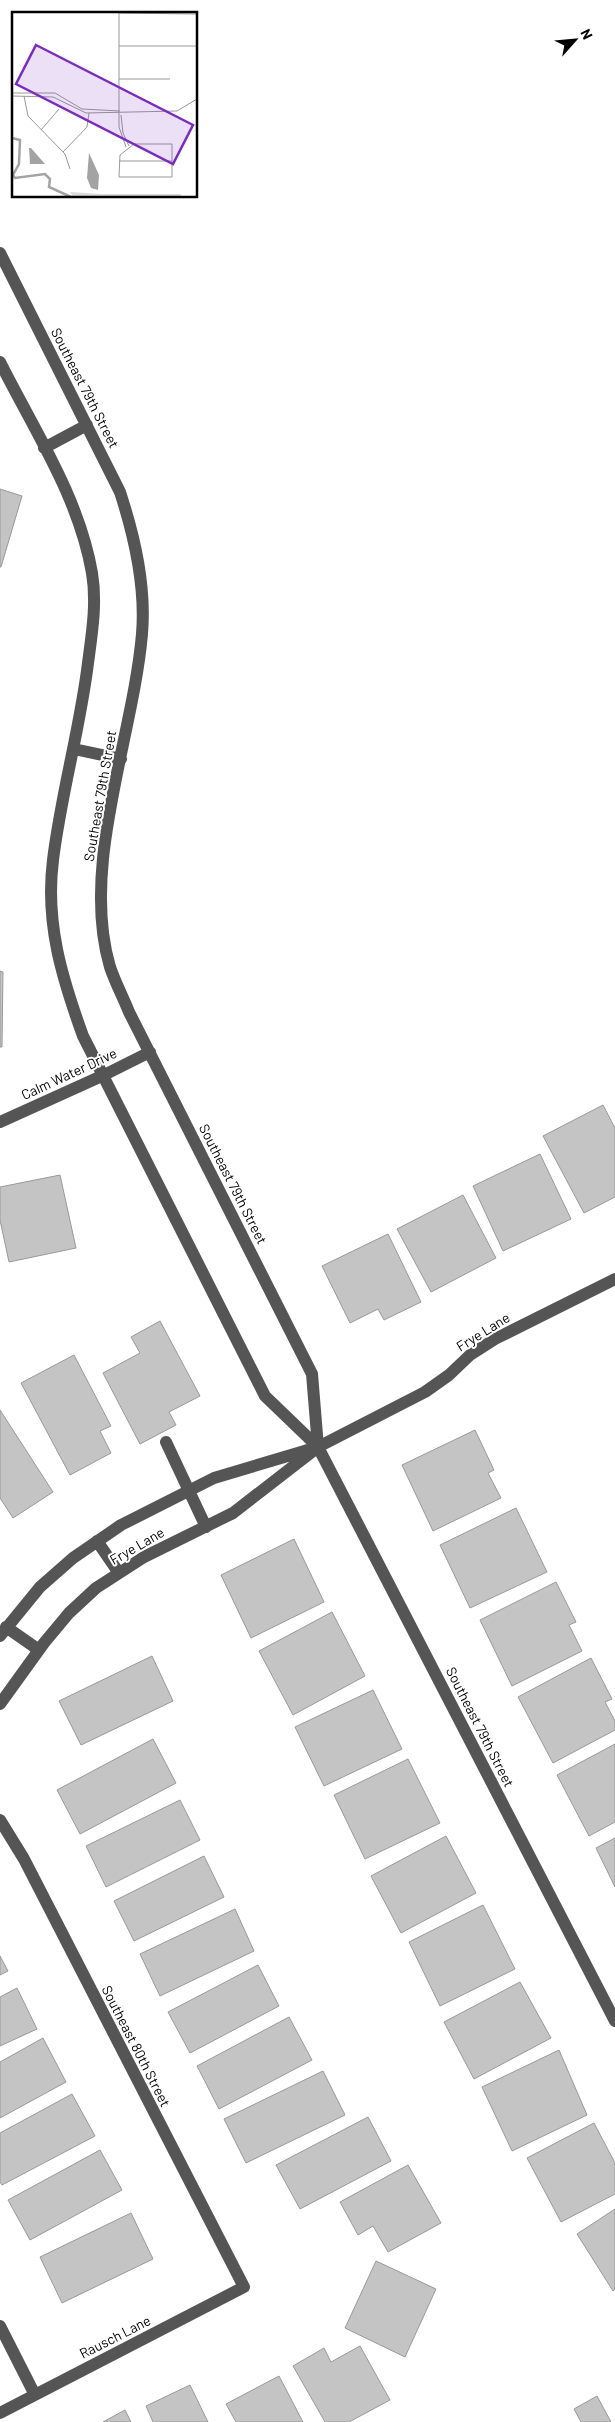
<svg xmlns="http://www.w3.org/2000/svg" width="615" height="2422" viewBox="0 0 615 2422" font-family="Barlow,sans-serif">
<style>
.building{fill:#c4c4c4;stroke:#999}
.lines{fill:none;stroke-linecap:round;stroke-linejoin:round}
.minor{stroke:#555;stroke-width:12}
.labels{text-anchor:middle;stroke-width:4;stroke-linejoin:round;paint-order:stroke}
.street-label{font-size:14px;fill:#000;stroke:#fff}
.inset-river{fill:none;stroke:#a3a3a3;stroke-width:2.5}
.inset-road{fill:none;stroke:#999;stroke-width:1}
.view{fill:#7b2cbf;fill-opacity:0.15;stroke:#7b2cbf;stroke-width:2.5}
.inset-edge{fill:none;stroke:#000;stroke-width:2.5}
</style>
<rect width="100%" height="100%" fill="#fff"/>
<path class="building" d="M0,489L22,496L1,567H0Z
M0,971L3,972L2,1047H0Z
M603,1105L615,1128V1197L584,1213L543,1136Z
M540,1154L571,1219L503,1251L473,1186Z
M60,1175L76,1248L9,1262L0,1220V1187Z
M463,1195L496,1258L431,1292L397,1229Z
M388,1234L421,1302L384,1320L378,1309L350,1323L322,1266Z
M160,1321L200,1396L169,1412L176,1425L140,1444L103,1373L140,1353L131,1337Z
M74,1355L111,1426L100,1431L111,1453L70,1475L21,1383Z
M0,1410L53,1492L13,1518L0,1498Z
M475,1430L494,1470L488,1473L501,1498L433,1531L402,1465Z
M516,1508L547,1572L470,1608L440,1545Z
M294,1539L324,1602L251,1638L221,1575Z
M556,1582L576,1622L569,1625L582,1651L512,1686L480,1620Z
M332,1612L365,1676L293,1715L259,1651Z
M152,1656L173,1701L81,1745L59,1701Z
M591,1658L612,1699L605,1702L615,1721V1730L553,1763L518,1697Z
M373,1690L402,1749L324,1786L295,1727Z
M153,1739L176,1783L80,1834L57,1790Z
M615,1744V1822L589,1836L557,1775Z
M408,1759L440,1823L365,1859L334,1795Z
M180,1800L200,1840L106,1887L86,1846Z
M446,1836L476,1893L401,1933L371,1876Z
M615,1838V1887L596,1848Z
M204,1856L224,1897L134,1941L114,1901Z
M483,1905L515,1969L440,2006L409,1942Z
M235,1909L254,1951L160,1996L140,1954Z
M0,1956L8,1971L0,1975Z
M258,1965L279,2006L190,2053L168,2012Z
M520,1982L551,2038L474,2079L444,2022Z
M17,1988L37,2029L0,2046V1997Z
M289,2017L312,2060L219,2109L197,2066Z
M43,2038L66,2082L0,2118V2062Z
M559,2050L587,2115L512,2151L482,2087Z
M323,2071L345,2115L246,2163L224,2119Z
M72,2094L95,2136L2,2185L0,2182V2133Z
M368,2117L391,2161L300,2209L276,2165Z
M594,2123L615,2163V2194L561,2222L527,2158Z
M100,2150L122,2190L30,2240L8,2200Z
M408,2165L441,2223L388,2252L373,2226L358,2235L340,2202Z
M615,2209V2289L613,2291L577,2234Z
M131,2213L153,2259L62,2303L40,2257Z
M376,2261L436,2289L405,2357L345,2328Z
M360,2346L390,2400L349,2422H325L293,2366L324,2348L331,2362Z
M279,2376L303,2422H236L226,2404Z
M190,2385L208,2422H153L146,2406Z
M597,2396L611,2422H581L574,2409Z
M125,2410L131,2422H103Z"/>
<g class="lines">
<path class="minor" d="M0,253L120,492C135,538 146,586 142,634C133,738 80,866 110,967C115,982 123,997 129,1012L312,1374L318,1447
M0,362C34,430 79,497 92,573C97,603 92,633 88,663C80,729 61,794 53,860C45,923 62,978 83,1036L265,1396L318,1447L615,2021
M44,448L87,425
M74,749L121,759
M0,1122L104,1075L150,1052
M166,1442L206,1527
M97,1541L119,1573
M6,1627L39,1650
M0,1636L40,1587L73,1558L121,1525L214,1478L318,1447L425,1392L449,1375L470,1355L495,1339L615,1279
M0,1704L44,1643L69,1613L96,1588L144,1557L233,1513L313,1451
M0,1820L24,1859L244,2287L0,2413
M0,2326L35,2395"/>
</g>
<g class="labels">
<g class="street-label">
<text transform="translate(85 388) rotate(63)" y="5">Southeast 79th Street</text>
<text transform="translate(100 796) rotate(-80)" y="5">Southeast 79th Street</text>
<text transform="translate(69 1074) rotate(-25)" y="5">Calm Water Drive</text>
<text transform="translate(233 1184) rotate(63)" y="5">Southeast 79th Street</text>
<text transform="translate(483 1332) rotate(-32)" y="5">Frye Lane</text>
<text transform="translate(137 1546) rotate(-30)" y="5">Frye Lane</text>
<text transform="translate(480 1727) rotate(63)" y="5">Southeast 79th Street</text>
<text transform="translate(136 2046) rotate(63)" y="5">Southeast 80th Street</text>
<text transform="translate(115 2337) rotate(-27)" y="5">Rausch Lane</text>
</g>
</g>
<g transform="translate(12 12)">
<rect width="185" height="185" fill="#fff"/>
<path d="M58,180L90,182H169V185H61Z" fill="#dcdcdc"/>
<path d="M17,136H19L33,152H18ZM77,141L87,163L86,178L79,176L75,166Z" fill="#a3a3a3"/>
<path class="inset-river" d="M0,126L8,128L7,152L1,163L3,166L33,162L38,167L37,175L59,185"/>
<path class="inset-road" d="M107,34H185M107,67H158M0,81H43L70,97L108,99M0,84L41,85L74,101L165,99L185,87M12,84L16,104L53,142L58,157M109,103L111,121L117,134M29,118L47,97M122,132H160V165H107L108,143ZM114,135L107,115V1L185,2M51,140L75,115L77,101M107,149H160"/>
<path class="view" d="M24,33L181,113L161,152L4,72Z"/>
<rect width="185" height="185" class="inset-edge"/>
</g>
<g transform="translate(575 40) rotate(63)" stroke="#ffffff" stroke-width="4" paint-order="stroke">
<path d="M0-4L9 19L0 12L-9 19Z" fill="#000000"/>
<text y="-8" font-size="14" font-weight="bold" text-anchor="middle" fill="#000000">N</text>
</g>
</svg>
